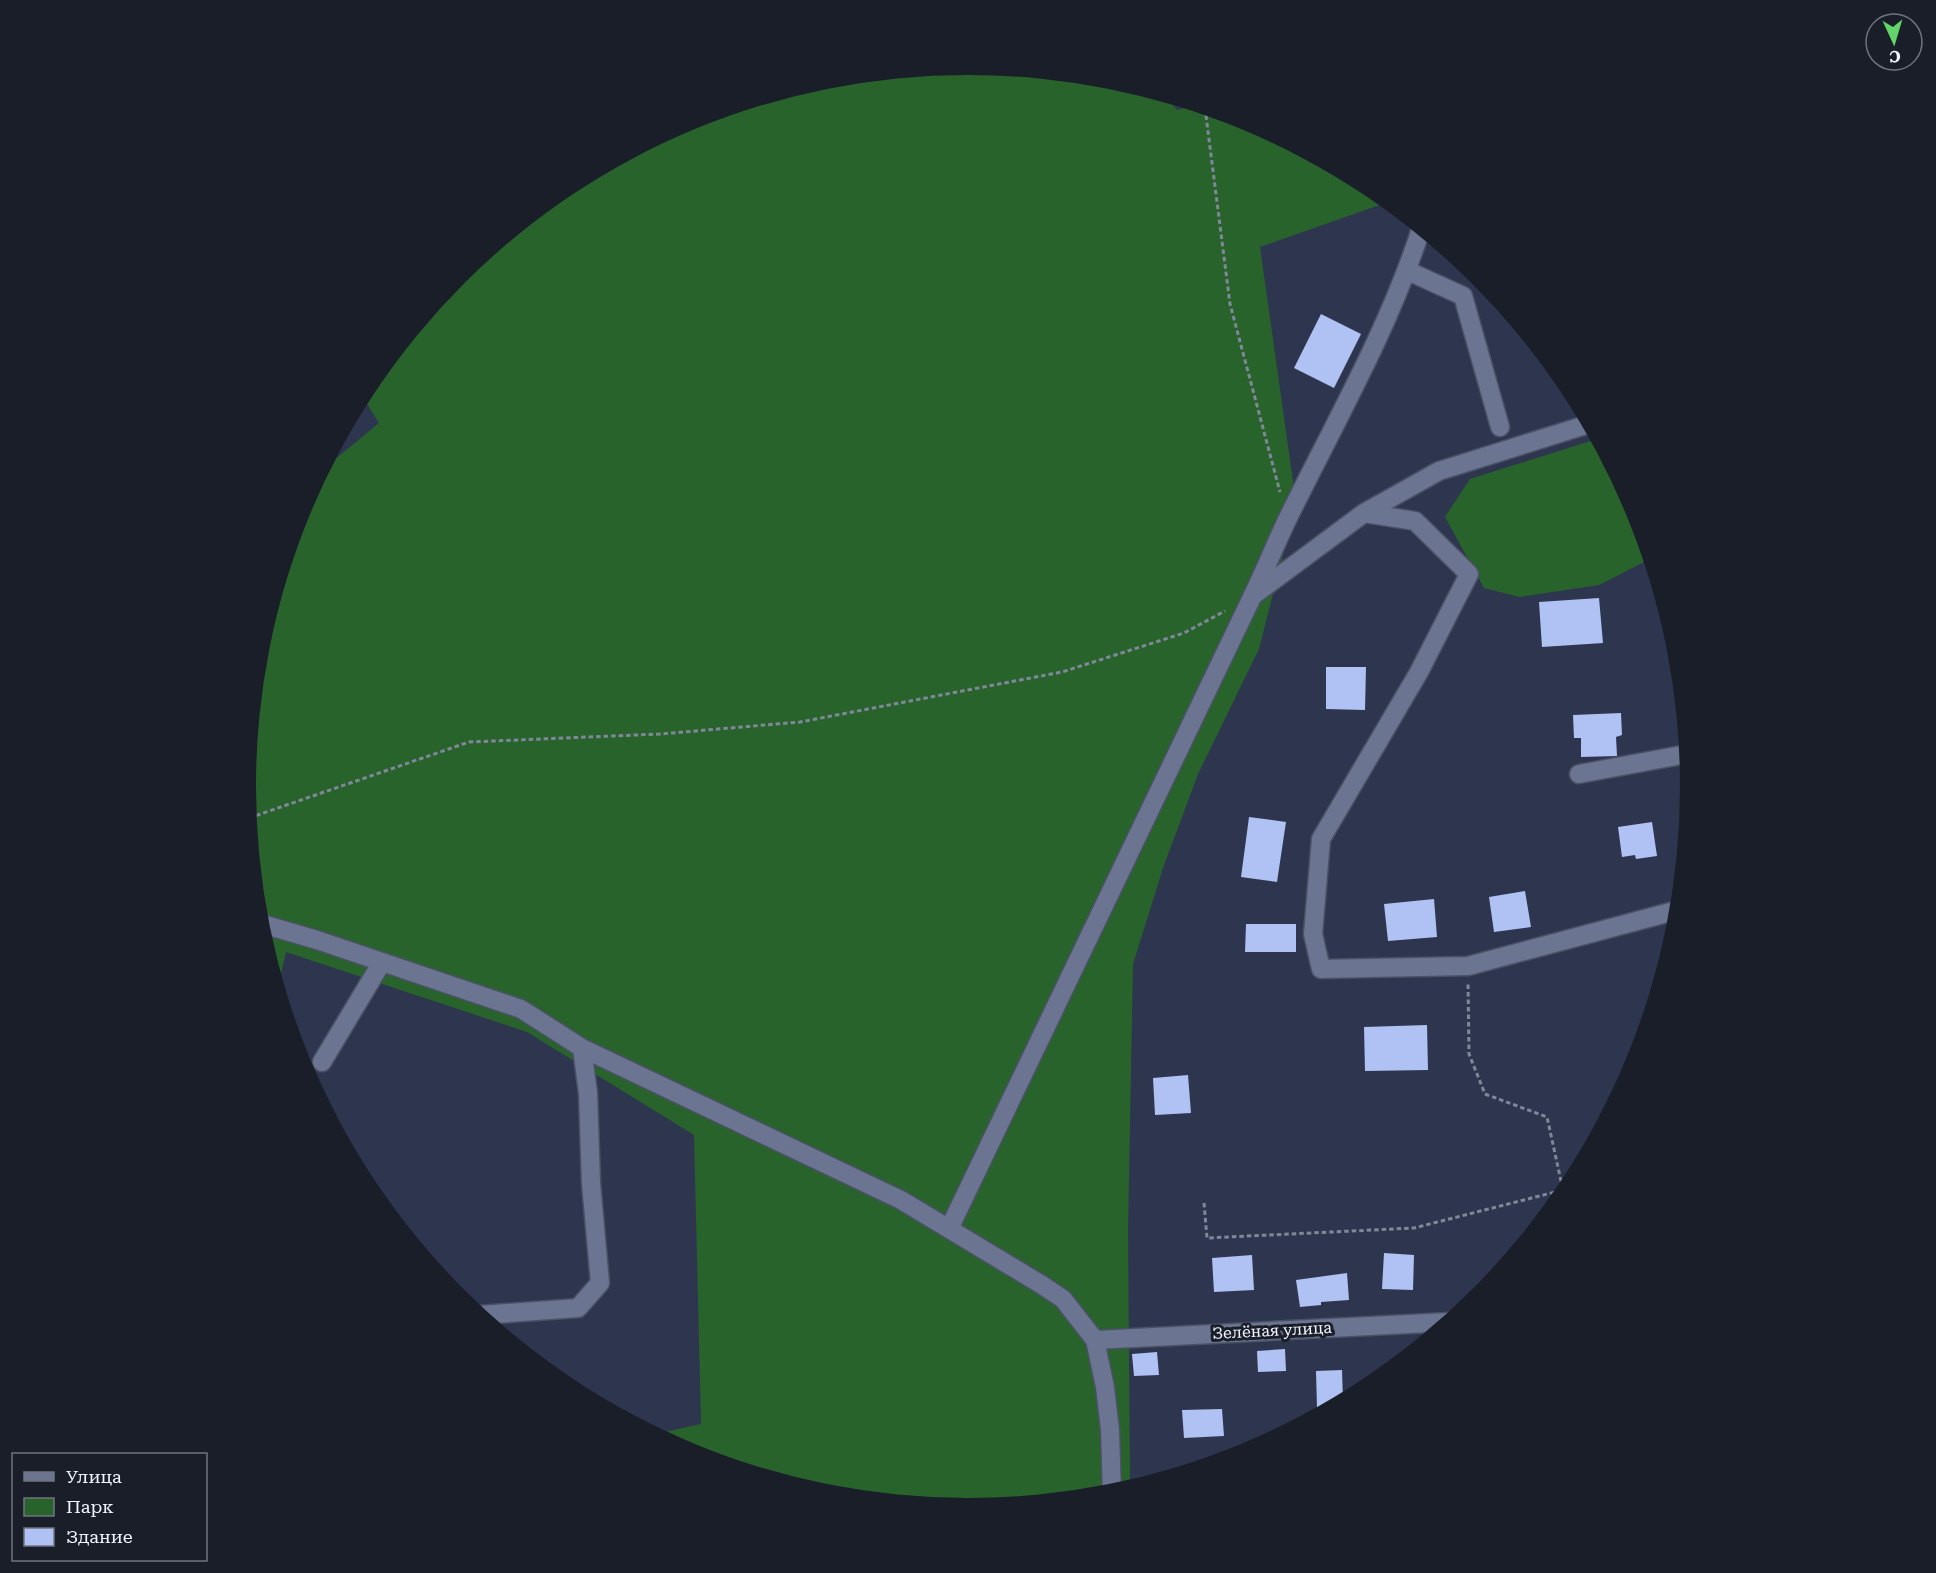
<svg xmlns="http://www.w3.org/2000/svg" width="1936" height="1573" viewBox="0 0 1936 1573" font-family="'Roboto Serif',serif">
<style>
.green{fill:#28632c}
.building{fill:#b0c1f4}
.lines{fill:none;stroke-linecap:round;stroke-linejoin:round}
.minor-casing{stroke:#4b5165;stroke-width:21}
.path{stroke:#808799;stroke-width:3;stroke-dasharray:4.5 3;stroke-linecap:butt}
.minor{stroke:#6b7490;stroke-width:18}
.labels{text-anchor:middle;stroke-width:6;stroke-linejoin:round;paint-order:stroke}
.street-label{font-size:16px;fill:#f1f5ff;stroke:#1a1e29}
</style>
<rect width="100%" height="100%" fill="#2e364f"/>
<path class="green" d="M968,65L1109,78L1166,96L1177,110L1197,105L1245,120L1369,186L1388,202L1260,247L1296,503L1259,649L1198,774L1163,868L1133,964L1128,1231L1130,1484L1139,1486L1109,1495L968,1508L827,1495L691,1453L655,1434L701,1424L694,1135L527,1032L286,952L278,987L260,927L246,786L260,645L301,510L322,470L379,423L362,396L368,385L458,276L567,186L692,119L827,78Z
M1597,439L1635,511L1650,559L1599,585L1519,597L1484,588L1445,517L1470,479Z"/>
<path class="building" d="M1321,314L1361,334L1334,388L1294,368Z
M1599,598L1603,643L1542,647L1539,602Z
M1326,667H1366L1365,710L1326,709Z
M1621,713L1622,735L1616,737L1617,756L1581,757V738H1574L1573,715Z
M1249,817L1286,822L1277,882L1241,877Z
M1652,822L1657,856L1636,859L1635,855L1622,857L1618,827Z
M1525,891L1531,927L1494,932L1489,897Z
M1434,899L1437,937L1388,941L1384,904Z
M1246,924H1296V952H1245Z
M1427,1025L1428,1070L1365,1071L1364,1027Z
M1188,1075L1191,1113L1155,1115L1153,1078Z
M1384,1253L1414,1255L1413,1290L1382,1289Z
M1252,1255L1254,1290L1214,1292L1212,1258Z
M1347,1273L1349,1300L1321,1302V1305L1300,1307L1296,1280Z
M1285,1349L1286,1371L1258,1372L1257,1351Z
M1157,1352L1159,1375L1134,1376L1132,1354Z
M1342,1370L1343,1401L1329,1408H1317L1316,1371Z
M1222,1409L1224,1436L1184,1438L1182,1410Z"/>
<g class="lines">
<defs>
<path id="minor" d="M1408,271L1463,296L1500,427
M1364,513L1415,521L1469,574L1419,672L1321,839L1313,934L1321,969L1468,966L1678,910
M1255,594L1364,513L1439,471L1589,424
M1579,774L1687,754
M259,923L317,940L521,1009L582,1048L901,1200L1042,1285L1063,1299L1095,1340L1105,1387L1110,1430L1112,1494
M322,1062L382,962
M949,1229L1253,595C1265,570 1275,545 1287,520C1334,424 1388,331 1421,229
M480,1315L578,1308L600,1283L591,1183L588,1093L582,1048
M1095,1340L1449,1322"/>
</defs>
<use href="#minor" class="minor-casing"/>
<path class="path" d="M1205,108L1230,304L1280,492
M249,818L469,742L660,734L800,722L1062,672L1184,633L1225,611
M1204,1203L1207,1238L1414,1228L1563,1190L1547,1117L1485,1094L1469,1054L1468,982"/>
<use href="#minor" class="minor"/>
</g>
<g class="labels">
<g class="street-label">
<text transform="translate(1272 1330) rotate(-3)" y="6">Зелёная улица</text>
</g>
</g>
<path d="M0 0H1936V1573H0ZM967 75H969A711 711 0 0 1 1680 786V787A711 711 0 0 1 969 1498H967A711 711 0 0 1 256 787V786A711 711 0 0 1 967 75Z" fill="#1a1e29" fill-rule="evenodd"/>
<rect x="12" y="1453" width="195" height="108" fill="#1a1e29" stroke="#70747f" stroke-width="1.5"/>
<rect x="24" y="1472" width="30" height="9" fill="#6b7490" stroke="#70747f" stroke-width="1.5"/>
<text x="66" y="1483" font-size="18" fill="#f1f5ff">Улица</text>
<rect x="24" y="1498" width="30" height="18" fill="#28632c" stroke="#70747f" stroke-width="1.5"/>
<text x="66" y="1513" font-size="18" fill="#f1f5ff">Парк</text>
<rect x="24" y="1528" width="30" height="18" fill="#b0c1f4" stroke="#70747f" stroke-width="1.5"/>
<text x="66" y="1543" font-size="18" fill="#f1f5ff">Здание</text>
<g transform="translate(1894 42) rotate(176)"><circle r="28" fill="#1a1e29" stroke="#70747f" stroke-width="1.5"/>
<path d="M0-4.5L10 22L0 15L-10 22Z" fill="#62d469"/>
<text y="-9" font-size="16" font-weight="bold" text-anchor="middle" fill="#f1f5ff">С</text>
</g>
</svg>
